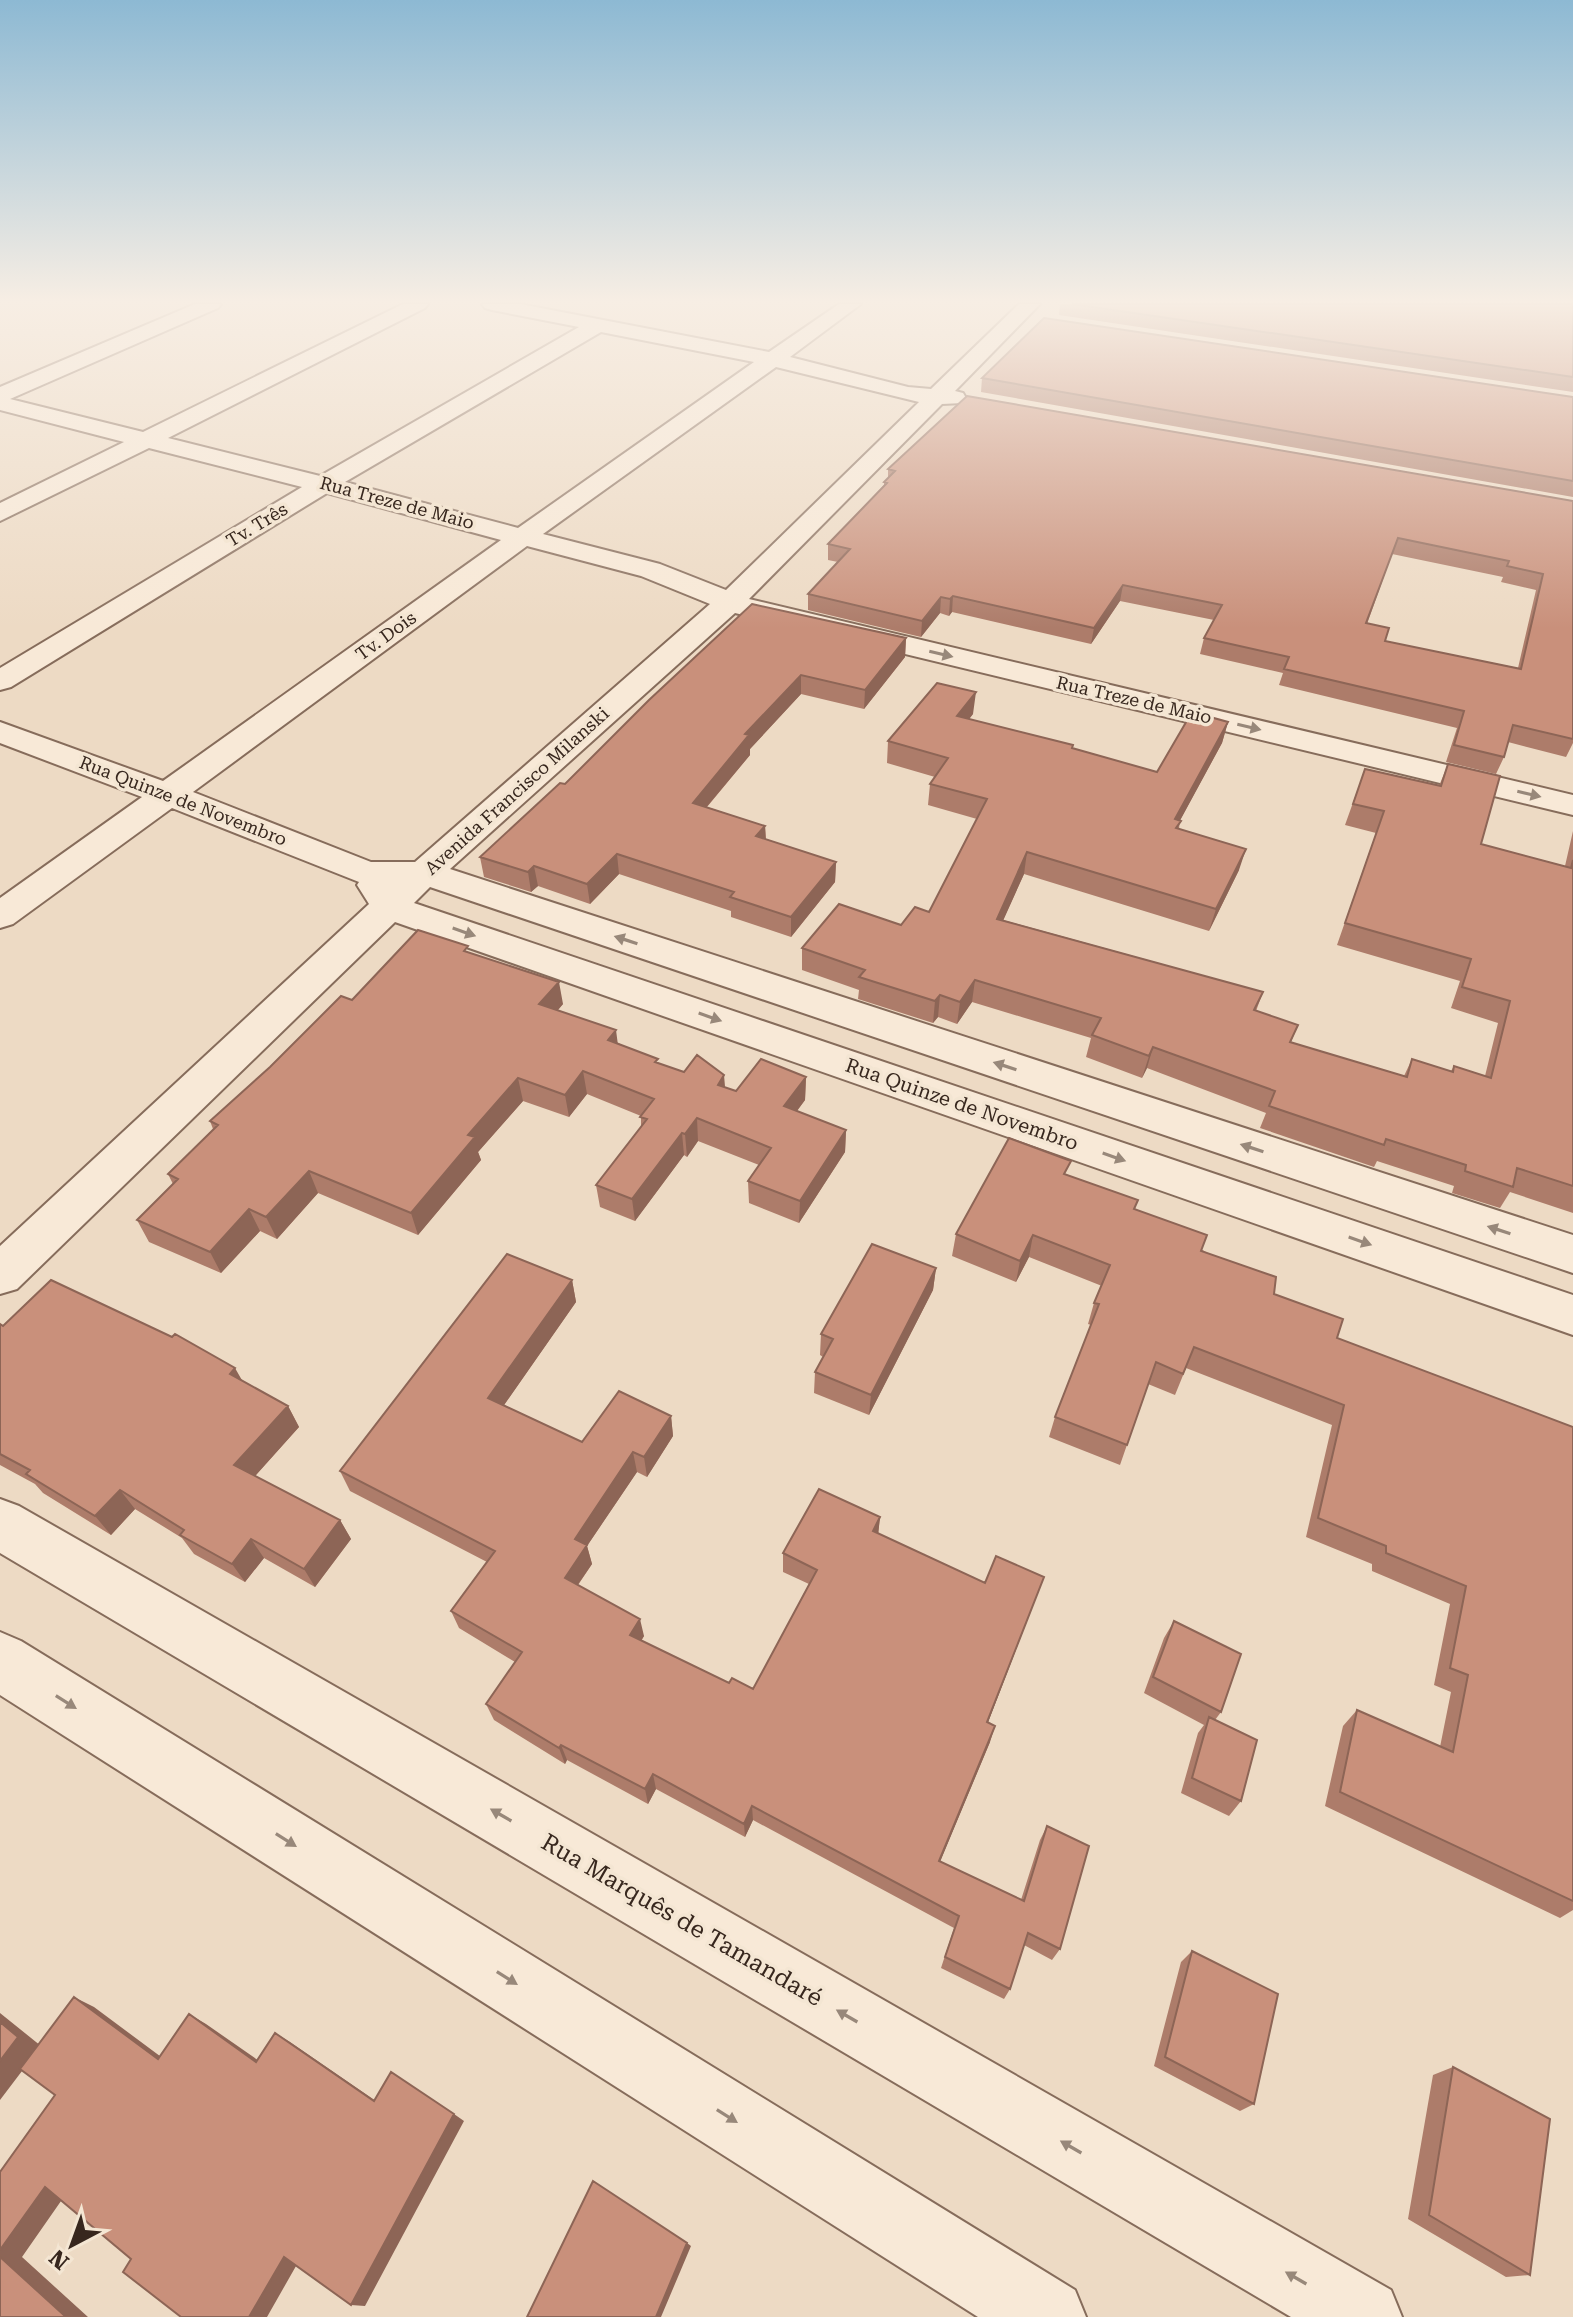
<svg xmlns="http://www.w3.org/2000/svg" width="1573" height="2317" viewBox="0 0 1573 2317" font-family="'Roboto Serif',serif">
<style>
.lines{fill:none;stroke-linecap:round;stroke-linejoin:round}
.minor-casing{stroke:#866c5b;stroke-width:4}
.minor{fill:#f8e9d7;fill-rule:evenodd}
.wall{fill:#ad7c6a;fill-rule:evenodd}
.shaded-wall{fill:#8d6556}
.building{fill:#c9907b;stroke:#8d6556;stroke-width:2;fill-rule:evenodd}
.oneway{fill:#98887a}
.labels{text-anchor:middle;stroke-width:7;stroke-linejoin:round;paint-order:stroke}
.far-street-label{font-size:18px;fill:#37271e;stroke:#f4e6d3}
.street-label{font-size:20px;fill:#37271e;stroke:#f4e6d3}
.near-street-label{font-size:24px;fill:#37271e;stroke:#f4e6d3}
</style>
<rect width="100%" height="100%" fill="#eddac4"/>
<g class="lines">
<defs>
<path id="minor" d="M195,304H221L218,308L10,399L143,432L403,304H428L425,308L168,438L320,476L579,327L492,310L485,308L482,304H520L769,352L839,304H861L790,357L908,387L931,389L1019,304H1040L955,391L963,393L966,398L963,403L942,404L749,599L1573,795V815L735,613L450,869L1573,1235V1273L430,887L414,903L1573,1295V1335L395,922L17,1289L0,1294V1246L369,904L357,885L359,882L172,808L13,924L0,928V898L142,797L0,743V722L163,781L501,540L327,493L11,687L0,690V668L302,487L149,448L0,521V503L124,442L0,410V387ZM601,332L754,362L518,528L345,482ZM776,367L919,402L726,590L660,564L543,534ZM527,546L641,576L710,604L415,862H371L193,792Z
M0,1499L19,1506L1391,2290L1402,2317H1291L0,1553Z
M0,1632L21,1641L1075,2290L1086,2317H978L0,1695Z"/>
</defs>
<use href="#minor" class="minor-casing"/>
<use href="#minor" class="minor"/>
</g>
<path class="wall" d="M1060,304H1573V392L1059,315Z
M982,378L1573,397V497L981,392Z
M888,469L1573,501V743L1566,757L1508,742L1504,757L1496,774L1446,762L1457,728L1279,685L1283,673L1200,654L1204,638L1214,620L1120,601L1091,644L952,612L949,616L940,613L921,637L808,610V594L838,562L828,560V544L884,485V482L888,479ZM1392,554L1503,577L1501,582L1536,590L1518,668L1385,641L1367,624Z
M906,638L905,657L864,709L801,694L750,749V755L707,807L765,826L766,839L836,862L835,882L791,937L731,917V911L619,874L590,904L538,886L531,892L484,877L480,857L565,784L649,700Z
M973,714L969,719L1073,745V748L1157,772L1228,722L1222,743L1180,820L1179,829L1239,870L1209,931L1024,874L1003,920L1263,992L1256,1011L1298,1025L1291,1042L1404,1076L1412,1059L1451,1071L1454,1066L1485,1076L1498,1023L1451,1008L1460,981L1337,945L1376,833L1345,825L1365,769L1439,786L1448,764L1481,844L1565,866L1573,831V1213L1510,1192L1500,1208L1452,1193L1454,1186L1377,1161L1374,1167L1260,1128L1266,1113L1147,1068L1142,1078L1086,1057L1091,1038L972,1002L957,1024L938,1017L933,1023L858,999L859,990L802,970V948L901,925L929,912L977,819L928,805L930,784L935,777L887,763L888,741Z
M470,953L563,1004L558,1010L618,1043L658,1063L736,1091L806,1077L805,1100L797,1111L846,1130L845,1152L799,1223L749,1203L748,1181L759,1165L698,1141L687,1157L684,1155L635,1221L600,1207L596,1185L641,1127V1116L587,1094L569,1117L523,1101L478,1152L481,1160L418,1235L318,1193L277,1239L260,1231L221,1273L149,1242L137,1220L173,1184L168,1174L213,1129L210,1121L352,1000Z
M1067,1175L1136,1209L1274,1294L1337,1338L1573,1427V1910L1560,1918L1325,1806L1343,1726L1357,1710L1440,1747L1451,1692L1434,1685L1450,1604L1372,1571V1564L1306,1537L1332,1425L1186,1368L1175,1395L1148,1384L1120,1465L1049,1437L1055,1417L1091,1325L1088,1324L1094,1303L1102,1286L1029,1257L1016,1282L952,1256L956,1234Z
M936,1268L933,1290L869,1415L814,1393L815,1372L823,1357L820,1355L821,1334Z
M572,1280L576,1302L504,1405L582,1442L671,1416L673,1436L647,1477L637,1472L587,1546L592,1564L578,1585L644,1636L641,1641L729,1683L753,1689L809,1584L783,1572V1553L880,1517L878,1534L985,1583L1037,1595L988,1722L990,1742L940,1861L1021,1900L1040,1840L1047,1826L1060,1949L1052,1960L1024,1945L1010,1989L1004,1999L941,1968L954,1928L753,1820L745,1837L656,1789L648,1804L567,1760L565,1764L494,1720L486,1704L515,1662L459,1628L451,1611L487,1562L350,1491L340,1471Z
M0,1324L3,1326L243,1381L288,1406L299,1427L255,1476L340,1520L351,1539L315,1587L264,1558L245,1582L194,1554L182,1538L135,1509L111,1535L43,1493L35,1484L0,1465Z
M1174,1621L1221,1712L1215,1720L1241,1801L1229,1816L1181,1793L1198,1733L1204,1725L1144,1693L1164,1638Z
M1192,1951L1254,2104L1240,2111L1154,2066L1181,1962Z
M1453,2067L1530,2275L1506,2277L1408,2219L1433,2075Z"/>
<path class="shaded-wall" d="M1123,585L1120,601L1091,644L1094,628Z
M953,596L952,612L949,616L950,599Z
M941,597L940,613L921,637L922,621Z
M906,638L905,657L864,709L865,690Z
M801,675V694L750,749V755L694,822L693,803L745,734Z
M976,692L973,714L955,737L957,716Z
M1228,722L1222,743L1169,841L1175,819Z
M765,826L766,845L756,836Z
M1246,849L1239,870L1209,931L1216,909Z
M1027,852L1024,874L994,941L997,919Z
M617,854L619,874L590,904L587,884Z
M836,862L835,882L791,937V917Z
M534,866L538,886L531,892L528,872Z
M975,980L972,1002L957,1024L960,1002Z
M559,982L563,1004L543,1027L539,1004Z
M940,995L938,1017L933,1023L935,1001Z
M616,1030L619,1053L608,1040Z
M1153,1047L1147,1068L1142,1078L1149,1056Z
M583,1071L587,1094L569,1117L565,1095Z
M724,1075L726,1098L718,1085Z
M806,1077L805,1100L784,1128V1106Z
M518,1078L523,1101L478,1152L481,1160L418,1235L411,1213L468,1135Z
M697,1118L698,1141L687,1157L685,1134Z
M846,1130L845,1152L799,1223L800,1201Z
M682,1133L684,1155L635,1221L632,1199Z
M309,1171L318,1193L277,1239L266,1217Z
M249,1209L260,1231L221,1273L210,1252Z
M1033,1235L1029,1257L1016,1282L1020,1261Z
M936,1268L933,1290L869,1415L871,1395Z
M572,1280L576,1302L495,1418L488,1398Z
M235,1368L247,1389L230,1374Z
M288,1406L299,1427L247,1485L234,1465Z
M671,1416L673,1436L647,1477L644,1457Z
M633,1452L637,1472L587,1546L592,1564L570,1596L565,1578L575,1539Z
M120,1490L135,1509L111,1535L95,1516Z
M880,1517L878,1536L873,1531Z
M340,1520L351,1539L315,1587L304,1569Z
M251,1539L264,1558L245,1582L232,1564Z
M1044,1577L1037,1595L982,1738L987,1722Z
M640,1619L644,1636L634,1652L630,1635Z
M995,1726L990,1742L935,1874L939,1861Z
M561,1745L567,1760L565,1764L559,1748Z
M653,1774L656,1789L648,1804L645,1789Z
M752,1806L753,1820L745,1837L744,1824Z
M74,1997L94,2007L176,2068L158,2059Z
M0,2013L41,2046L0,2100Z
M189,2014L206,2024L272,2070L256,2062Z
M275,2033L290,2042L386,2108L374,2101Z
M454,2114L464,2121L365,2306L351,2305Z
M45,2187L68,2191L22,2257L88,2317H66L0,2257V2250Z
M687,2243L691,2246L661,2317H656Z
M284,2257L300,2259L267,2317H249Z"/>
<path class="building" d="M1072,304H1573V377Z
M1044,318L1573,397V481L982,378Z
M967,396L1573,501V739L1513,725L1504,757L1454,745L1464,711L1284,669L1289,657L1204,638L1222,605L1123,585L1094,628L953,596L950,599L941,597L922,621L808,594L850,549L828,544L887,483L884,482L895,471L888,469ZM1398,538L1509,561L1507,566L1543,574L1521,669L1385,641L1389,628L1366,623Z
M752,604L906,638L865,690L801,675L745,734L749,735L693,803L765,826L756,836L836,862L791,917L730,897L734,892L617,854L587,884L534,866L528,872L480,857L560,783L565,784L649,700Z
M937,683L976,692L957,716L1073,745L1072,748L1157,772L1192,712L1228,722L1175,819L1181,821L1176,828L1246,849L1216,909L1027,852L997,919L1263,992L1254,1010L1298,1025L1290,1042L1407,1077L1412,1059L1453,1072L1454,1066L1491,1078L1510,1001L1462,987L1471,959L1345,923L1384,811L1353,804L1365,769L1441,786L1448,764L1500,776L1481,844L1571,868L1573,860V1186L1517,1168L1513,1187L1465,1171L1466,1165L1386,1139L1384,1145L1269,1106L1275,1091L1153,1047L1149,1056L1092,1035L1101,1018L975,980L960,1002L940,995L935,1001L859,977L865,970L802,948L839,904L901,925L915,907L929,912L987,799L930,784L948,758L888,741Z
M418,930L468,946L464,951L559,982L539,1004L616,1030L608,1040L658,1059L655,1062L684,1072L697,1055L724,1075L718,1085L736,1091L761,1059L806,1077L784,1106L846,1130L800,1201L748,1181L771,1148L697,1118L685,1134L682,1133L632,1199L596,1185L647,1119L640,1117L654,1099L583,1071L565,1095L518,1078L468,1135L475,1137L411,1213L309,1171L266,1217L249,1209L210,1252L137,1220L178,1179L168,1174L218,1125L210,1121L270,1067L341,996L352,1000Z
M1009,1138L1071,1161L1064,1174L1138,1200L1134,1209L1207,1235L1201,1251L1276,1277L1274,1294L1343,1319L1337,1338L1573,1427V1901L1340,1792L1357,1710L1453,1752L1468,1675L1450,1668L1466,1586L1386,1553V1546L1318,1518L1344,1405L1194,1347L1183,1374L1156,1362L1127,1445L1055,1417L1099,1304L1094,1303L1110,1265L1033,1235L1020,1261L956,1234Z
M872,1244L936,1268L871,1395L815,1372L833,1339L821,1334Z
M507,1254L572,1280L488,1398L582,1442L619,1391L671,1416L644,1457L633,1452L575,1539L587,1545L565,1578L640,1619L630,1635L729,1683L732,1678L753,1689L817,1570L783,1553L819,1489L880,1517L873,1531L985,1583L996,1556L1044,1577L987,1722L995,1726L939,1861L1024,1901L1047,1826L1089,1846L1060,1949L1028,1933L1010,1989L945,1957L959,1916L752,1806L744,1824L653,1774L645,1789L561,1745L559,1748L486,1704L522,1652L451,1611L495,1551L340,1471Z
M51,1280L172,1337L175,1334L235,1368L230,1374L288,1406L234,1465L340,1520L304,1569L251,1539L232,1564L180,1535L184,1530L120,1490L95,1516L26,1474L30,1470L0,1454V1324L3,1326Z
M1174,1621L1241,1654L1221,1712L1153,1677Z
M1209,1717L1257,1740L1241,1801L1192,1778Z
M1192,1951L1278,1994L1254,2104L1165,2057Z
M74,1997L158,2059L189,2014L256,2062L275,2033L374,2101L391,2072L454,2114L351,2305L284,2257L249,2317H181L123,2272L131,2259L45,2187L0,2250V2172L55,2095L20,2069Z
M0,2022L18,2037L0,2061Z
M1453,2067L1550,2119L1530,2275L1429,2215Z
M593,2181L687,2243L656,2317H527Z
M0,2257L66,2317H0Z"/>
<defs><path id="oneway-solid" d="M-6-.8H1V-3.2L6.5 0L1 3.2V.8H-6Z" transform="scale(2)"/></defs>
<g class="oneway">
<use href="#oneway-solid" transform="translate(941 654) rotate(13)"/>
<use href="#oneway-solid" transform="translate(1249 727) rotate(13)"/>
<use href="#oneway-solid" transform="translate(1529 794) rotate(13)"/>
<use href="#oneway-solid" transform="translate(464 932) rotate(19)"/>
<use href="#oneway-solid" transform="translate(626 940) rotate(-162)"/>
<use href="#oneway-solid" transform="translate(710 1017) rotate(19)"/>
<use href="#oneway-solid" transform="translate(1005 1066) rotate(-162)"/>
<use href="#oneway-solid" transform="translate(1252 1148) rotate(-162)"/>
<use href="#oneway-solid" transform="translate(1114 1157) rotate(19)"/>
<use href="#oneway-solid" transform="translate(1499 1230) rotate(-162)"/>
<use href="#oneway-solid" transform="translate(1360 1241) rotate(19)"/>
<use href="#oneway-solid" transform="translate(66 1702) rotate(32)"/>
<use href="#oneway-solid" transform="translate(501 1815) rotate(-150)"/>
<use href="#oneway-solid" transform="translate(286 1840) rotate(32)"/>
<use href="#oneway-solid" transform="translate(507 1978) rotate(32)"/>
<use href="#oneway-solid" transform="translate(847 2016) rotate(-150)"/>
<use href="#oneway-solid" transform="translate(727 2116) rotate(32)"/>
<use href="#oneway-solid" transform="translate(1071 2147) rotate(-150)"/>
<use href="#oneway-solid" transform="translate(1296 2278) rotate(-150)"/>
</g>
<linearGradient id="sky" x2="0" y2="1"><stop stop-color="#8db9d3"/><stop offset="0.48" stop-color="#f7eee4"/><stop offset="1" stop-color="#f7eee4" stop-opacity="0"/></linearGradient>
<rect width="1573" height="628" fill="url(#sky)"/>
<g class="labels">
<g class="far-street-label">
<text transform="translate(397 503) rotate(15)" y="6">Rua Treze de Maio</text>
<text transform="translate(257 525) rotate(-31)" y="6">Tv. Três</text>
<text transform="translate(386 636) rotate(-36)" y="6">Tv. Dois</text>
<text transform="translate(1134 700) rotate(13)" y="6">Rua Treze de Maio</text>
<text transform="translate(517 791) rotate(-42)" y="6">Avenida Francisco Milanski</text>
<text transform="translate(183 801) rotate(21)" y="6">Rua Quinze de Novembro</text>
</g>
<g class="street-label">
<text transform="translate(962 1104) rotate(19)" y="7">Rua Quinze de Novembro</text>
</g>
<g class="near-street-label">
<text transform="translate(682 1920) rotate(30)" y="8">Rua Marquês de Tamandaré</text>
</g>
</g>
<g transform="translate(72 2245) rotate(221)" stroke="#f4e6d3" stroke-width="6" paint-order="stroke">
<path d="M0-6L14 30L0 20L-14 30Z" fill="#37271e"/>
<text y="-12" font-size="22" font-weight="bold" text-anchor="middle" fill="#37271e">N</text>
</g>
</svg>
